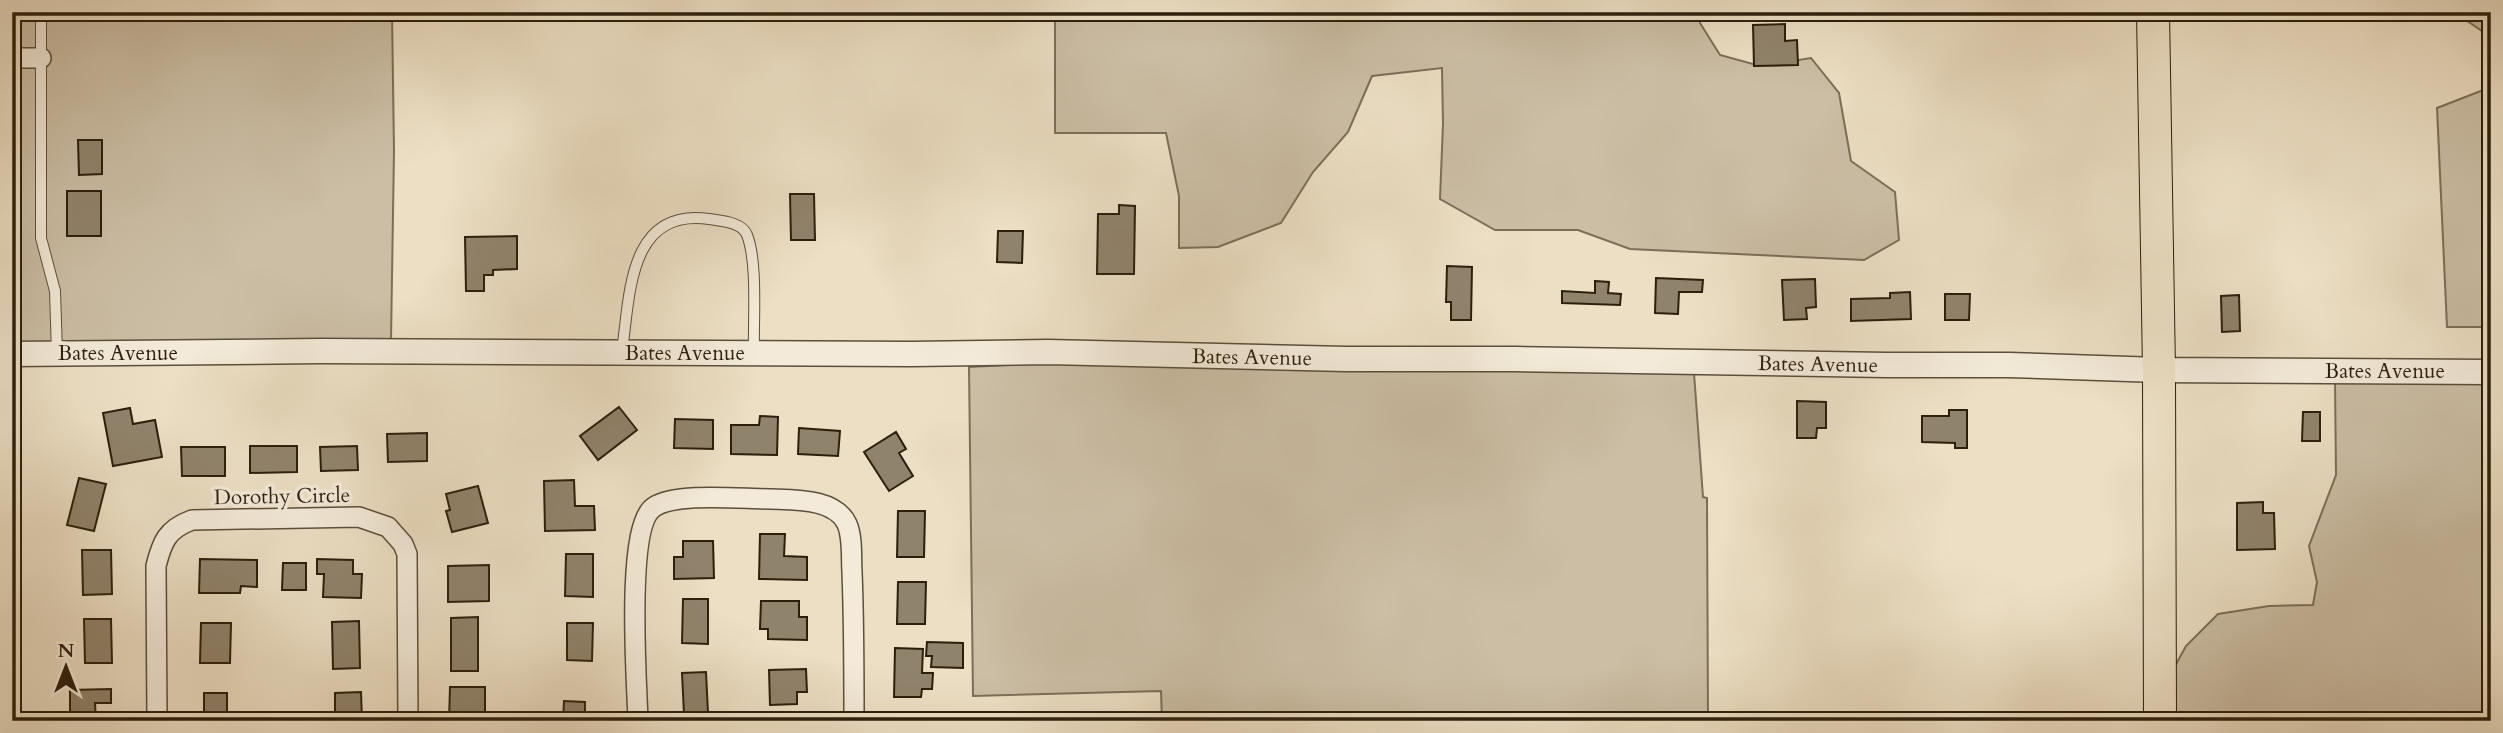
<svg xmlns="http://www.w3.org/2000/svg" width="2503" height="733" viewBox="0 0 2503 733" font-family="Cardo,serif">
<style>
.green{fill:#cbbea5;stroke:#7c6e59;stroke-width:2}
.building{fill:#90836c;stroke:#2c1f0d;stroke-width:2}
.lines{fill:none;stroke-linecap:round;stroke-linejoin:round}
.service-casing{stroke:#5c4f3b;stroke-width:12}
.minor-casing{stroke:#5c4f3b;stroke-width:22}
.tertiary-casing{stroke:#5c4f3b;stroke-width:27}
.primary-casing{stroke:#2c1f0d;stroke-width:34}
.service{stroke:#f3ead9;stroke-width:10}
.minor{stroke:#f3ead9;stroke-width:19}
.tertiary{stroke:#f3ead9;stroke-width:24}
.primary{stroke:#ecdfc4;stroke-width:32}
.labels{text-anchor:middle;stroke-width:7;stroke-linejoin:round;paint-order:stroke}
.street-label{font-size:21px;fill:#2c1f0d;stroke:#f3ead9}
</style>
<rect width="100%" height="100%" fill="#ecdfc4"/>
<filter id="stains"><feTurbulence type="fractalNoise" baseFrequency=".00286" numOctaves="4"/><feColorMatrix values="0 0 0 0 .2 0 0 0 0 .09 0 0 0 0 .02 0 0 0 .5 -.17"/></filter>
<radialGradient id="worn" r=".72"><stop offset=".6" stop-color="#630" stop-opacity="0"/><stop offset="1" stop-color="#630" stop-opacity=".3"/></radialGradient>
<path class="green" d="M12,12H392L394,151L391,340L12,343Z
M1055,12H1701L1700,23L1720,55L1760,66L1811,58L1839,93L1851,161L1895,192L1899,240L1864,260L1630,249L1578,230H1495L1440,199L1443,124L1442,68L1372,76L1348,132L1313,172L1281,223L1218,247L1179,248V196L1166,133H1055Z
M2454,12H2491V37Z
M2491,87V327H2447L2437,108Z
M1048,363L1694,373L1703,497L1707,498L1708,721H1162L1161,691L973,696L969,367Z
M2335,382L2491,383V721H2170V675L2186,646L2218,614L2269,606L2313,605L2317,582L2309,546L2336,475Z
M12,389H15V721H12Z"/>
<path class="building" d="M1785,24V41L1797,40L1798,65L1754,66L1753,25Z
M78,140H102V174L79,175Z
M67,191H101V236H67Z
M790,194H814L815,240H791Z
M1119,205L1135,206L1134,274H1097L1098,214H1119Z
M998,231H1023L1022,263L997,262Z
M517,236V269L493,270V275H484V291H466L465,237Z
M1447,266L1472,267L1471,320H1451V302H1446Z
M1656,278L1703,280L1702,292H1679L1678,314L1655,313Z
M1815,279L1816,307L1806,308L1807,319L1784,320L1782,280Z
M1595,281L1609,282L1608,293L1621,294L1620,305L1562,303V291L1595,293Z
M1910,292L1911,319L1851,321V299L1890,298V293Z
M1945,294H1970L1969,320H1945Z
M2239,295L2240,331L2222,332L2221,296Z
M1797,401L1826,402V428H1817L1816,438H1797Z
M619,407L637,430L598,460L580,436Z
M130,408L133,424L155,420L162,457L113,466L103,413Z
M1949,410H1967V448H1955V443L1922,442V416H1949Z
M2303,412H2320V441H2302Z
M760,416L778,417L777,455L731,454V425H759Z
M675,419L713,420V449L674,448Z
M799,428L840,431L838,456L798,454Z
M896,432L906,449L899,453L913,476L889,491L864,452Z
M427,433V461L388,462L387,434Z
M250,446H297V472L250,473Z
M357,446L358,470L321,471L320,447Z
M181,447H225V476H182Z
M79,478L106,484L94,531L67,525Z
M574,480L575,506H594L595,530L545,531L544,481Z
M478,486L488,523L452,532L446,511L450,510L446,494Z
M2263,502V513H2274L2275,549L2237,550V503Z
M898,511H925L924,557H897Z
M760,534H785L784,556L807,557V580L759,579Z
M683,541H713L714,578L674,579V557H683Z
M82,550H111L112,594L83,595Z
M566,554H593V597L565,596Z
M200,559L257,560V587L241,586L240,593H199Z
M317,559L353,560V574H362L361,598L323,597L324,574H317Z
M283,563H306V590H282Z
M489,565V601L448,602V566Z
M898,582H926L925,624H897Z
M683,599H708V644L682,643Z
M761,601H799V617H807V640L768,639V629H760Z
M478,617V671H451V618Z
M84,619H111L112,663H85Z
M359,621L360,668L333,669L332,622Z
M201,623H231L230,663H200Z
M567,623H593L592,661L567,660Z
M927,642L963,643V668L931,667L932,656H926Z
M895,648L923,649L922,673H933L932,689H922L921,697H894Z
M806,669L807,692H797V704L770,705L769,670Z
M706,672L708,713L684,714L682,673Z
M450,687H485V721H449Z
M111,689V703H95L96,721H70V690Z
M361,692L362,721H335V693Z
M204,693H227V721H204Z
M564,701L585,702V721H563Z"/>
<g class="lines">
<defs>
<path id="service" d="M41,12V238L55,291L57,353
M622,351C630,295 628,208 709,219C721,221 742,222 747,235C758,263 753,321 754,353"/>
<path id="minor" d="M12,58H41
M157,721L156,566C162,542 167,529 192,520L359,517L388,527L403,544L407,554L408,721
M638,721C637,684 625,526 654,507C676,492 742,499 770,499C794,500 835,498 847,524C853,538 851,557 852,572C854,621 854,671 854,721"/>
<path id="tertiary" d="M12,354L321,351L912,354L1048,352L1346,359H1516L1887,365H2009L2159,370L2491,372"/>
<path id="primary" d="M2153,12L2159,370L2160,721"/>
</defs>
<use href="#service" class="service-casing"/>
<use href="#minor" class="minor-casing"/>
<use href="#tertiary" class="tertiary-casing"/>
<use href="#primary" class="primary-casing"/>
<use href="#service" class="service"/>
<use href="#minor" class="minor"/>
<use href="#tertiary" class="tertiary"/>
<use href="#primary" class="primary"/>
</g>
<g class="labels">
<g class="street-label">
<text x="118" y="360">Bates Avenue</text>
<text x="685" y="360">Bates Avenue</text>
<text transform="translate(1252 357) rotate(1)" y="7">Bates Avenue</text>
<text transform="translate(1818 364) rotate(1)" y="7">Bates Avenue</text>
<text x="2385" y="378">Bates Avenue</text>
<text transform="translate(282 496) rotate(-1)" y="7">Dorothy Circle</text>
</g>
</g>
<rect width="2503" height="733" fill="none" stroke="#ecdfc4" stroke-width="42"/>
<rect x="14" y="14" width="2475" height="705" fill="none" stroke="#2c1f0d" stroke-width="3.5"/>
<rect x="21" y="21" width="2461" height="691" fill="none" stroke="#2c1f0d" stroke-width="2"/>
<g transform="translate(66 667)" stroke="#f3ead9" stroke-width="5" paint-order="stroke">
<path d="M0-5L12 26L0 18L-12 26Z" fill="#2c1f0d"/>
<text y="-10" font-size="19" font-weight="bold" text-anchor="middle" fill="#2c1f0d">N</text>
</g>
<rect width="100%" height="100%" filter="url(#stains)"/>
<rect width="100%" height="100%" fill="url(#worn)"/>
</svg>
